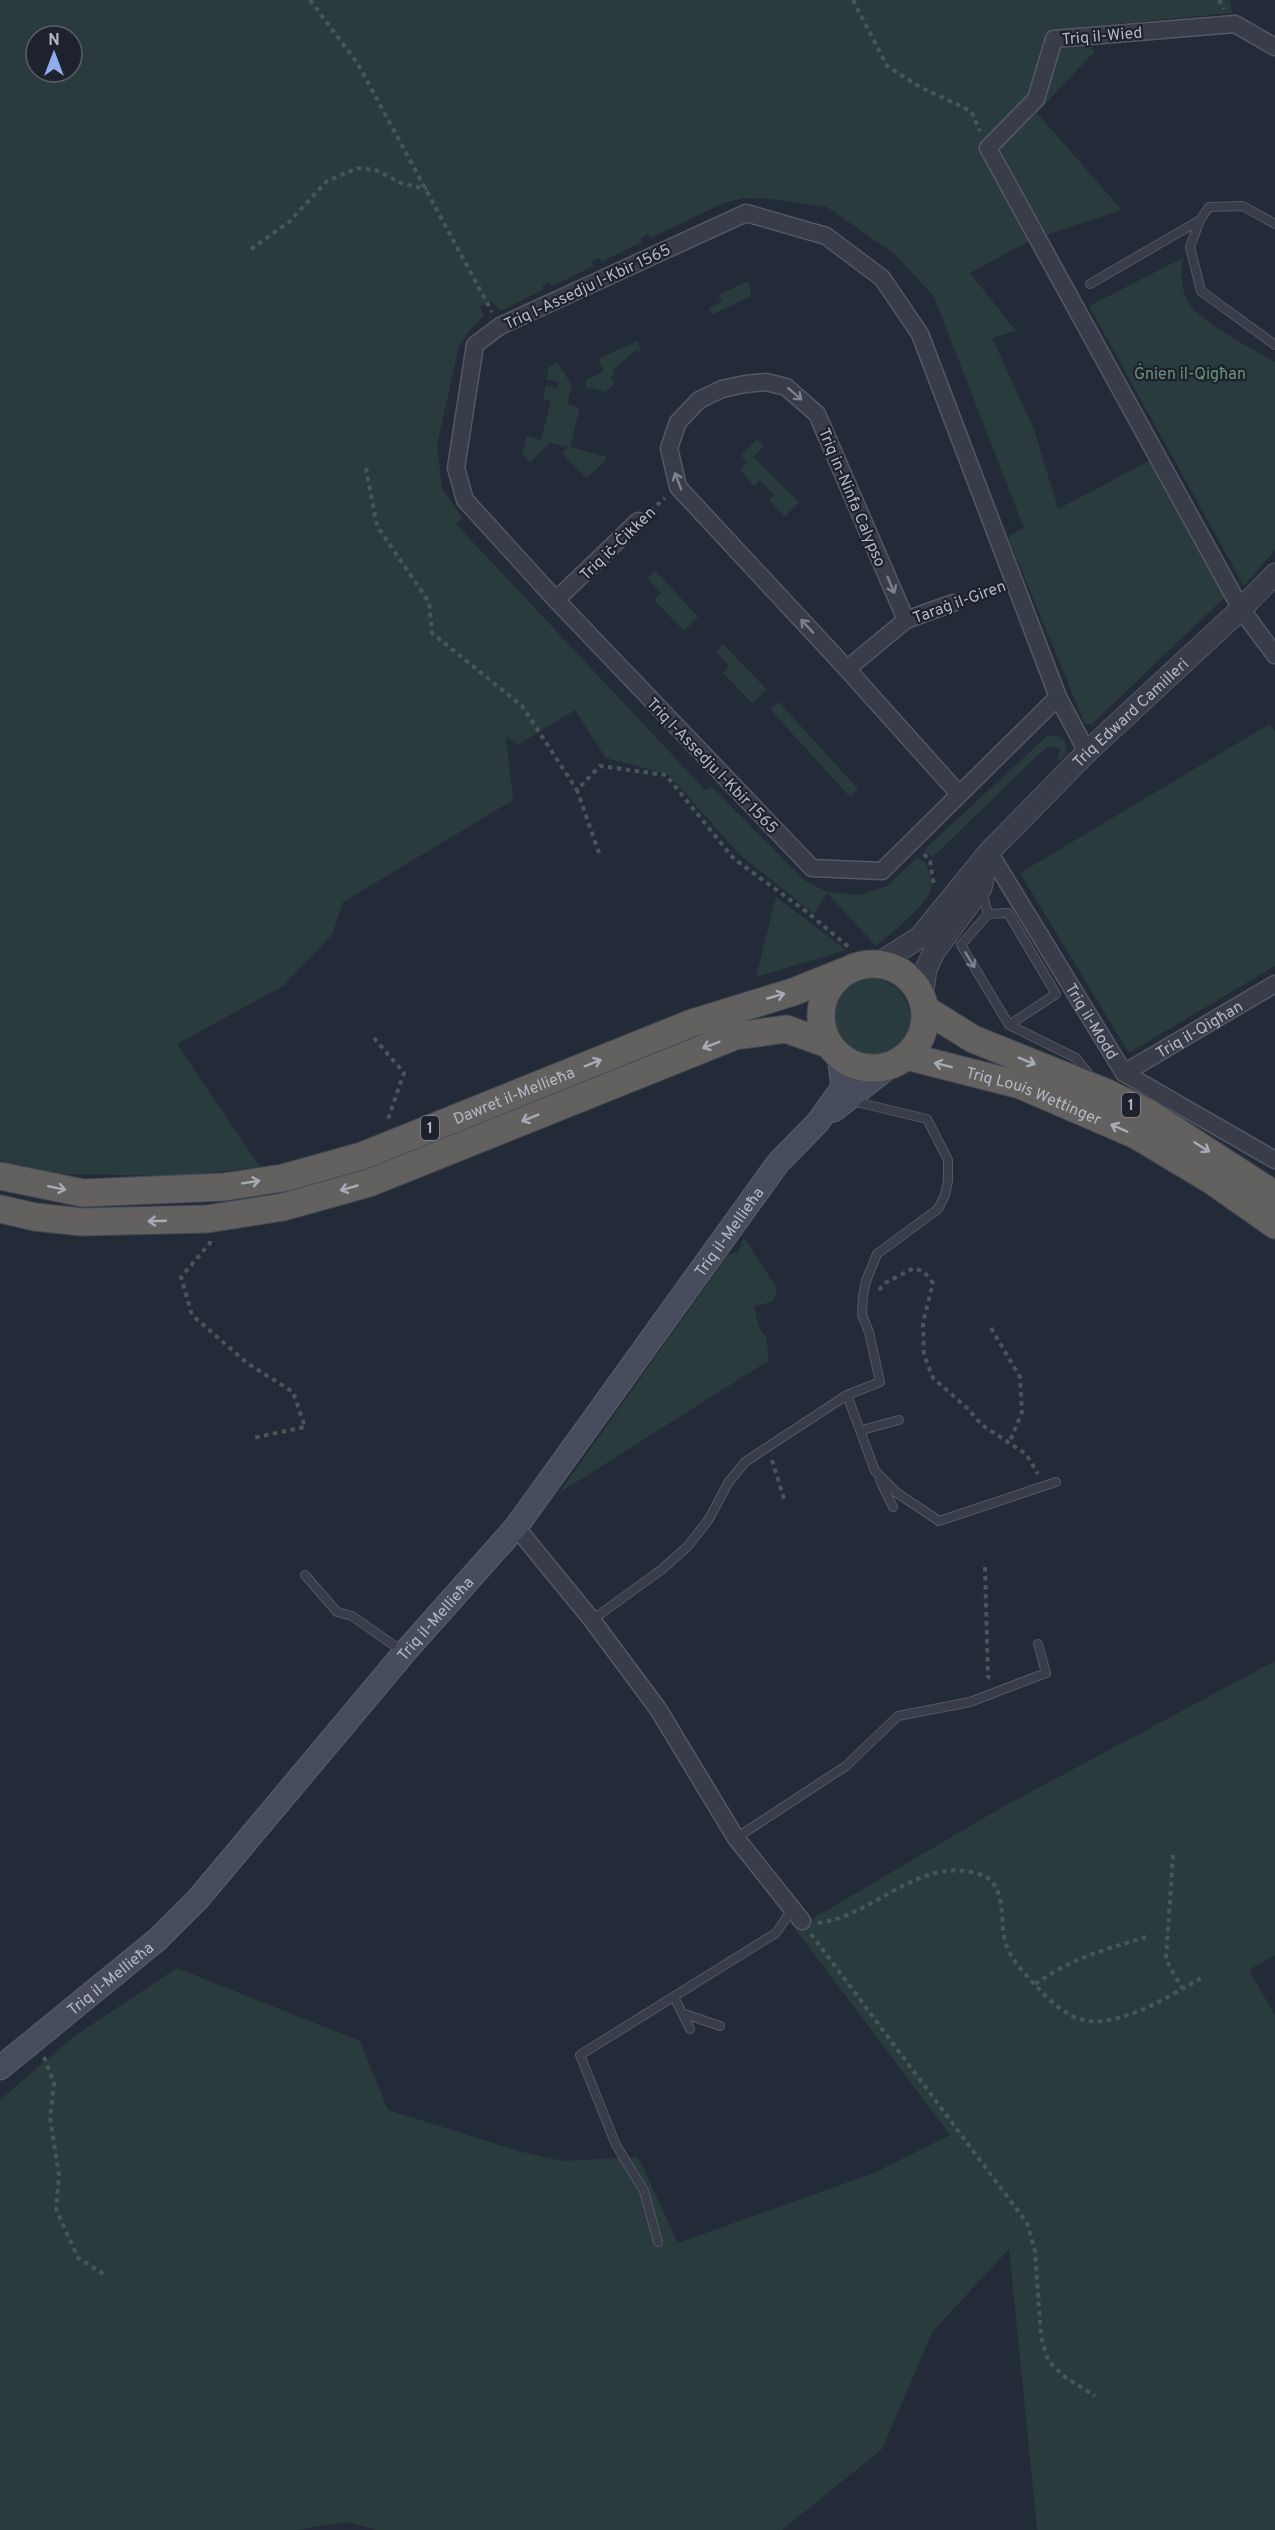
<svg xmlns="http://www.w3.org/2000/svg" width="1275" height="2530" viewBox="0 0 1275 2530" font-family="Overpass,sans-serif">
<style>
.green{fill:#2a3b3d;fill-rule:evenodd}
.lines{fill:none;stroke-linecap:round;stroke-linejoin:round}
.service-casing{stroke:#535863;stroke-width:10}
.minor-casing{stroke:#535863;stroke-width:19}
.tertiary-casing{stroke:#535863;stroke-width:23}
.secondary-casing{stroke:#535863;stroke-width:25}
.trunk-casing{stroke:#434853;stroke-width:29}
.path{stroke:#48565a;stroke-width:4;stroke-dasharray:4.5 4.5;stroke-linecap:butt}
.service{stroke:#383d49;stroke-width:8}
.minor{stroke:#383d49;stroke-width:16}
.tertiary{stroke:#383d49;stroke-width:21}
.secondary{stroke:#464c5b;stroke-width:22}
.trunk{stroke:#62615f;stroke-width:27}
.oneway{stroke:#7c818d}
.oneway2{stroke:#a7abb5}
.labels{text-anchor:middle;stroke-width:4.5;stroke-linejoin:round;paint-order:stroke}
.shield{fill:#1d222d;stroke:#868b97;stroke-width:1.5}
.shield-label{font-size:15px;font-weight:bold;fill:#b3b8c4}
.street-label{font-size:16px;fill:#b3b8c4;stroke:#1d222d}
.park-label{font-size:16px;fill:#6c9378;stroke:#1d222d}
</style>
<rect width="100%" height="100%" fill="#242b38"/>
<path class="green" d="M0,0H1230L1232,13L1082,27L1094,52L1037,113L1122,210L1031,240L970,273L1016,331L992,338L1034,429L1058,509L1151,460L1226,596L1092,724H1085L1008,537L1024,528L934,297L896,255L827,207L771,199L744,198L724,203L650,238L647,234L641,238L642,242L602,262L599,258L592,261L594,266L552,286L549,282L542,285L544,289L501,311L492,302L480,306L484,316L470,330L459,346L437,445L442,488L462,518L456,524L706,791L712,787L804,880L827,892L859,895L887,886L917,858L926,863C928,870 933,878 932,885C930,904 891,933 876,946L827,893L814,914L740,855L668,774L606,758L575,710L518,745L506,736L513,800L343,902L332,935L283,986L177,1044L260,1167L181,1176L50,1174L0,1160ZM36,36H72V72H36Z
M1183,258C1181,272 1180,286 1187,300C1197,321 1253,349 1275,362V550L1244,586L1089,306Z
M748,281L751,296L712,315L709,308L722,301L719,295Z
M637,341L641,349L638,353L636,350L613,370L615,372L610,379L615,383L605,392L586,387V380L604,371L598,359Z
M557,363L572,385L567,404L580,408L570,447L607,457L604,462L586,478L562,453L569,447L550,443L530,462L522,454L527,436L541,440L551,401L543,399L546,385L557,388L559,382L546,379L549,366Z
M757,439L764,446L753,457L799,502L784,517L769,500L774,495L760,480L754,486L740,470L747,463L741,455Z
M656,571L698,617L684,631L654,600L661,593L648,578Z
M723,644L767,690L752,703L723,673L729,666L716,652Z
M779,702L858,789L850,797L770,709Z
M1270,724L1275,732V966L1129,1053L1020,873Z
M1047,736H1059L1065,741L1066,755L1057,762L1060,748L1048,747L1042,751L933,857L924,850Z
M776,897L846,950L756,977Z
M830 1018a40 40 0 1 1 80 0a40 40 0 1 1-80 0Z
M744,1237L777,1289L773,1301L754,1307L759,1327L767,1338L768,1361L559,1493L728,1255L738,1252Z
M1275,1661V1955L1249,1970L1275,2016V2530H1037L1009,2249L933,2331L882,2449L782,2530H377L348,2522L295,2530H0V2100L73,2037L177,1968L360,2041L388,2110L522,2152L563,2161L638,2157L678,2243L874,2173L950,2135L795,1929L999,1809Z"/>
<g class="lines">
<defs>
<path id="service" d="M1200,220L1190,247L1201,291L1275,345
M1090,284L1200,220L1209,207L1243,206L1275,224
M982,891L988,914L1008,913L1056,994L1009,1025
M988,914L961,945L1009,1025L1076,1058L1091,1077
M847,1395L880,1382L869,1332L862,1315L863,1296L866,1281L877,1254L938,1209L945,1195L948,1181V1160L927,1119L852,1101
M862,1430L899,1420
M880,1480L893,1507
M305,1575L337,1612L352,1616L402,1651
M592,1620L661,1570L688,1546L709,1519L728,1483L745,1462L847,1395L875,1471L897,1493L939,1521L1056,1482
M736,1838L846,1766L898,1716L970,1702L1046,1673L1038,1644
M674,1997L690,2029
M682,2013L720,2026
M658,2242L644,2191L616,2145L580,2055L776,1933L789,1914L790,1907"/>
<g id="minor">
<path d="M1275,47L1235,24L1054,39L1036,99L988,148L1241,609L1275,655"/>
<path d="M746,213L826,236L882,278L920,334L1058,697L882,871L812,868L556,600L465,500L456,468L475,345L500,326Z"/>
<path d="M556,600L638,521"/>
<path d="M906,620L953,603"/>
<path d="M847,669L906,620L817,414L786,387L766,382L745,384L722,389L699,400L678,422L669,448L678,487L847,669L959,794"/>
<path d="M1058,697L1087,752"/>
<path id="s1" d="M989,852L1124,1073L1275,1160"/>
<path id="s2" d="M1124,1073L1275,984"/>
<path d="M516,1527L592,1620L658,1709L736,1838L802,1921"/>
</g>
<g id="tertiary">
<path id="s3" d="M878,964L920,937L989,852L1087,752L1241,609L1275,574"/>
<path d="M922,997L926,969L934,952L981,888L988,855"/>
</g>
<g id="secondary">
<path d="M834,1110L891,1065"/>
<path id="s4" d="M0,2068L158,1939L198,1899L404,1653L516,1527L778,1163L818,1122L843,1087L839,1057"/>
</g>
<g id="trunk">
<circle cx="873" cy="1016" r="52"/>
<path d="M925,1009L973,1039L1105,1092L1150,1114L1275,1195"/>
<path id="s5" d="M906,1056L1020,1085L1136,1135L1211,1180L1275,1225"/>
<path id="s6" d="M0,1176L83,1193L224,1187L283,1178L362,1156L692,1023L793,992L843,972"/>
<path d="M0,1209L35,1217L82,1222L207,1219L283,1207L369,1183L735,1036L786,1029L828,1044"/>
</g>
</defs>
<use href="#service" class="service-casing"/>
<use href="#minor" class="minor-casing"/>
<use href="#tertiary" class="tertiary-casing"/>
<use href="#secondary" class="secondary-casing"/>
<use href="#trunk" class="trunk-casing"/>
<path class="path" d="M310,0L358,64L492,312
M853,0L887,66L920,87L971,111L980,131
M1219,0L1224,9
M251,249L289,222L327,181L358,168L376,170L403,184L427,189
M366,468L377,526L429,602L432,633L522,706L577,790
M650,511L665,498
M968,597L998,587
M599,853L577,790L600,766L666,775L734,859L807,912L851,949
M924,854L930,861L934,885
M374,1038L404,1073L388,1119
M210,1241V1243L181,1277L192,1315L247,1363L293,1392L305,1427L253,1438
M879,1290L885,1283L914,1268L924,1272L933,1283L923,1323L924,1355L933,1378L967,1408L982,1425L1026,1454L1038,1474
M991,1328L1020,1377L1022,1412L1010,1441
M772,1460L785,1502
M985,1567L988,1677L993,1679
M1173,1855L1166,1960L1182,1988
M818,1923C873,1917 919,1855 979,1874C1008,1883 999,1918 1005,1941C1011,1961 1025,1974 1039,1989C1049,2000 1060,2010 1074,2017C1112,2034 1169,1996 1201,1978
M811,1934L1027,2223L1035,2251L1041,2337L1048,2360L1062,2375L1095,2396
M1035,1984C1074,1957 1101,1951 1146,1937
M44,2057L54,2083L50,2118L59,2175L56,2209L78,2258L107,2276"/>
<use href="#service" class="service"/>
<use href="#minor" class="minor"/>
<use href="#tertiary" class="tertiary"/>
<use href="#secondary" class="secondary"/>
<use href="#trunk" class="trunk"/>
</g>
<defs><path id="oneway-shaft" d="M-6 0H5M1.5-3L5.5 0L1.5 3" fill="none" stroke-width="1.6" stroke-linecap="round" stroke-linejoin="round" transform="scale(1.5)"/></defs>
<g class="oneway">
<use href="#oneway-shaft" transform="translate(795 394) rotate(41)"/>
<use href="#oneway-shaft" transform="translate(678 481) rotate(-111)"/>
<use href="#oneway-shaft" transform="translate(891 585) rotate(67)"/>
<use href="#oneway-shaft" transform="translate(807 626) rotate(-133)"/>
<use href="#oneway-shaft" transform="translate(970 960) rotate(59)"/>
</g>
<g class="oneway2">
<use href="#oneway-shaft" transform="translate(776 996) rotate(-16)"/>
<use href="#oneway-shaft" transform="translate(711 1045) rotate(159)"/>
<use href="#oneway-shaft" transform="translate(1027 1061) rotate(22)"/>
<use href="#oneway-shaft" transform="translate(593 1063) rotate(-22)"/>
<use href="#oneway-shaft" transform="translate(943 1065) rotate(-166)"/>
<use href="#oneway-shaft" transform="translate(530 1118) rotate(158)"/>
<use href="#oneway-shaft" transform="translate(1119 1128) rotate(-156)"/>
<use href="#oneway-shaft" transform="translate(1202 1147) rotate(32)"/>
<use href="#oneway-shaft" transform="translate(251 1182) rotate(-9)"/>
<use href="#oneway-shaft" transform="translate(57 1188) rotate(12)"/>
<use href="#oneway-shaft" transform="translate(349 1188) rotate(164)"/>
<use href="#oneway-shaft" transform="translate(157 1221) rotate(178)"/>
</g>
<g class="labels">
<g class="shield">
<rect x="1122" y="1093" width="18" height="24" rx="4.5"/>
<rect x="421" y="1116" width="18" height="24" rx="4.5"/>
</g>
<g class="shield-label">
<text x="1131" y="1110">1</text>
<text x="430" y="1133">1</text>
</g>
<g class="street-label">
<text transform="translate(1102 35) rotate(-5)" y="6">Triq il-Wied</text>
<text transform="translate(587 286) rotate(-25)" y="6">Triq l-Assedju l-Kbir 1565</text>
<text transform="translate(853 497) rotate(67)" y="6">Triq in-Ninfa Calypso</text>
<text transform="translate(617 543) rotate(-44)" y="6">Triq iċ-Ċikken</text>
<text transform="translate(959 601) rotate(-20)" y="6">Taraġ il-Giren</text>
<text dy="6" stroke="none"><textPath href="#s3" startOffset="358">Triq Edward Camilleri</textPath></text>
<text transform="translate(713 765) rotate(46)" y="6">Triq l-Assedju l-Kbir 1565</text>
<text dy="6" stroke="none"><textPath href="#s1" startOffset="198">Triq il-Modd</textPath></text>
<text dy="6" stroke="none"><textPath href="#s2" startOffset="87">Triq il-Qigħan</textPath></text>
<text dy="6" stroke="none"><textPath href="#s6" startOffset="531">Dawret il-Mellieħa</textPath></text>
<text dy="6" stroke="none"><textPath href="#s5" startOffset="134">Triq Louis Wettinger</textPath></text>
<text dy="6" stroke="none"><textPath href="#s4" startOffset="1114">Triq il-Mellieħa</textPath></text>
<text dy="6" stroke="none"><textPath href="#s4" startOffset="628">Triq il-Mellieħa</textPath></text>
<text dy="6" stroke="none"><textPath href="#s4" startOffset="142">Triq il-Mellieħa</textPath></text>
</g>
<g class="park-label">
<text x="1190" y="379">Ġnien il-Qigħan</text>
</g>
</g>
<g transform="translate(54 54)"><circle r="28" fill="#1d222d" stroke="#595e69" stroke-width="1.5"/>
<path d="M0-4.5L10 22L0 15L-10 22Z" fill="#90acec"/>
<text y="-9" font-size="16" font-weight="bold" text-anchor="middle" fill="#b3b8c4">N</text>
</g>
</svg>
